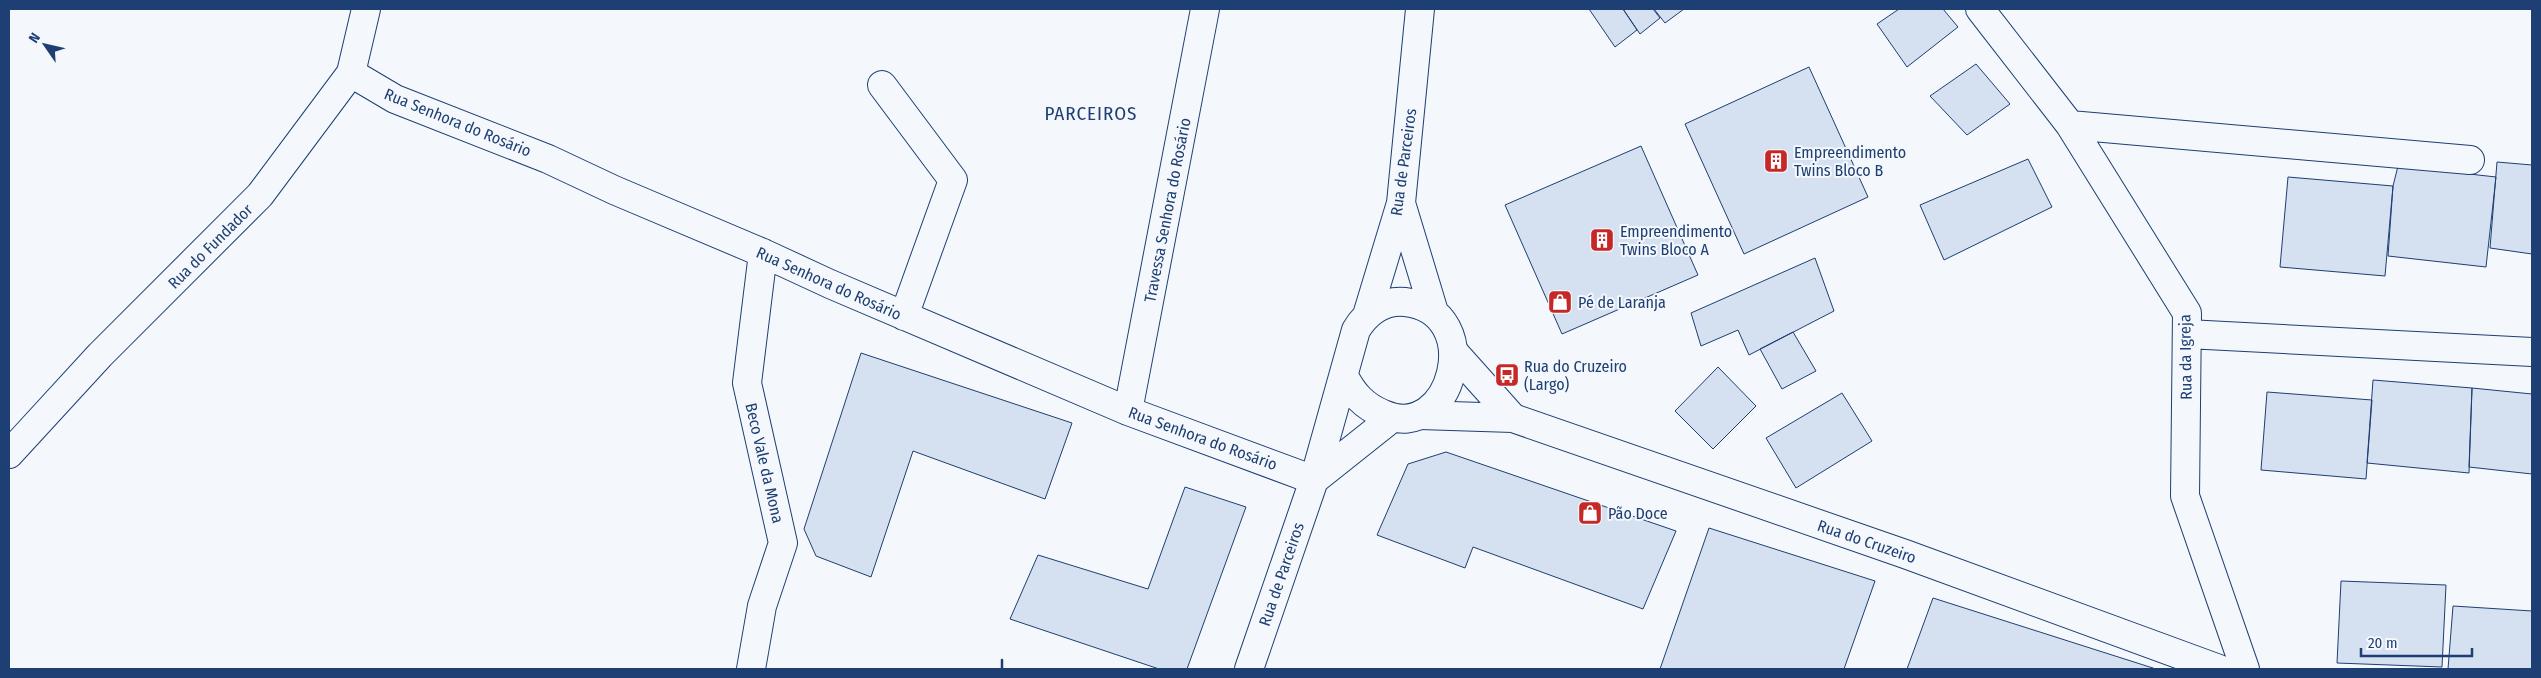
<svg xmlns="http://www.w3.org/2000/svg" width="2541" height="678" viewBox="0 0 2541 678" font-family="'Fira Sans Condensed',sans-serif">
<style>
.building{fill:#d5e0f0;stroke:#1d3f73}
.lines{fill:none;stroke-linecap:round;stroke-linejoin:round}
.minor-casing{stroke:#1d3f73;stroke-width:30}
.major-casing{stroke:#1d3f73;stroke-width:30}
.minor{stroke:#f4f7fb;stroke-width:28}
.major{stroke:#f4f7fb;stroke-width:28}
.wall{stroke:#1d3f73;stroke-width:2.5}
.labels{text-anchor:middle;stroke-width:4;stroke-linejoin:round;paint-order:stroke}
.street-label{font-size:16px;fill:#1d3f73;stroke:#f4f7fb}
.poi-label{font-size:16px;fill:#1d3f73;stroke:#f4f7fb;text-anchor:start}
.quarter-label{font-size:19px;letter-spacing:1px;fill:#1d3f73;stroke:#f4f7fb}
</style>
<rect width="100%" height="100%" fill="#f4f7fb"/>
<path class="building" d="M1589,9H1623L1637,30L1615,47Z
M1623,9H1653L1660,18L1640,34Z
M1654,9H1684L1665,23Z
M1899,9H1943L1958,27L1907,67L1877,24Z
M1976,64L2010,104L1967,135L1930,96Z
M1809,67L1868,197L1744,254L1685,124Z
M1641,146L1698,275L1562,334L1505,205Z
M2028,159L2052,207L1944,260L1920,205Z
M2497,162L2532,165V254L2490,248Z
M2398,166L2496,177L2486,267L2388,256L2393,186Z
M2288,177L2393,186L2385,276L2280,267Z
M1815,258L1834,311L1749,355L1738,330L1701,346L1691,313Z
M1793,332L1816,371L1782,389L1760,349Z
M861,353L1072,423L1045,499L913,451L871,577L816,556L804,529Z
M1718,367L1756,406L1713,449L1675,411Z
M2373,380L2472,388L2469,473L2367,463Z
M2472,388L2532,394V474L2469,467Z
M2267,392L2372,400L2366,479L2261,470Z
M1842,393L1872,441L1796,488L1766,438Z
M1446,452L1676,531L1643,609L1473,547L1465,568L1377,535L1408,464Z
M1185,487L1246,507L1187,669H1159L1010,619L1038,555L1148,589Z
M1709,528L1875,581L1844,669H1660Z
M2341,581L2446,585L2442,667L2337,663Z
M1933,598L2156,669H1907Z
M2453,606L2532,611V669H2448Z"/>
<g class="lines">
<defs>
<path id="minor" d="M1980,9L2070,125L2187,313L2185,496L2245,669
M351,73L395,99L548,159L614,190L763,253L830,284L1128,411L1314,480
M882,85L953,180L904,316
M2070,125L2470,160
M2187,334L2532,352
M1454,352L1513,418
M1128,411L1205,9
M1420,415L1513,418L1905,554L2219,669
M9,454L100,355L260,195L351,73L366,9
M751,669L762,606L783,543L747,383L763,253"/>
<path id="major" d="M1401,203L1434,312
M1368,312L1401,203L1420,9
M1314,480L1392,418
M1249,669L1314,480L1356,330C1367,312 1383,300 1405,302C1488,311 1452,445 1383,414C1364,406 1353,394 1344,376"/>
</defs>
<use href="#minor" class="minor-casing"/>
<use href="#major" class="major-casing"/>
<use href="#minor" class="minor"/>
<use href="#major" class="major"/>
<path class="wall" d="M1002,669V660"/>
</g>
<defs>
<symbol id="building-square" viewBox="-11 -11 22 22"><rect x="-9" y="-9" width="18" height="18" rx="4" fill="#c62828" stroke="#f4f7fb"/><path d="M-4-6H4V6H1V3H-1V6H-4ZM-2.5-4.3h1.7v1.8h-1.7ZM.8-4.3h1.7v1.8H.8ZM-2.5-1h1.7V.8h-1.7ZM.8-1h1.7V.8H.8Z" fill="#fff"/></symbol>
<symbol id="shop-square" viewBox="-11 -11 22 22"><rect x="-9" y="-9" width="18" height="18" rx="4" fill="#c62828" stroke="#f4f7fb"/><path d="M-5-2.5h2.3a2.7 3.5 0 0 1 5.4 0H5L5.5 6h-11ZM-1.5-2.5h3a1.5 2.3 0 0 0-3 0Z" fill="#fff"/></symbol>
<symbol id="bus-square" viewBox="-11 -11 22 22"><rect x="-9" y="-9" width="18" height="18" rx="4" fill="#c62828" stroke="#f4f7fb"/><path d="M-5-6H5V4H4V6H2V4H-2V6H-4V4H-5ZM-3.5-4V0h7V-4ZM-3.5 1.2v1.5H-2V1.2ZM2 1.2v1.5H3.5V1.2Z" fill="#fff"/></symbol>
</defs>
<g fill-rule="evenodd">
<use href="#building-square" x="1762" y="147" width="28" height="28"/>
<use href="#building-square" x="1588" y="226" width="28" height="28"/>
<use href="#shop-square" x="1546" y="288" width="28" height="28"/>
<use href="#bus-square" x="1493" y="361" width="28" height="28"/>
<use href="#shop-square" x="1576" y="499" width="28" height="28"/>
</g>
<g class="labels">
<g class="street-label">
<text transform="translate(458 122) rotate(22)" y="6">Rua Senhora do Rosário</text>
<text transform="translate(1403 162) rotate(-82)" y="6">Rua de Parceiros</text>
<text transform="translate(1167 210) rotate(-79)" y="6">Travessa Senhora do Rosário</text>
<text transform="translate(210 246) rotate(-45)" y="6">Rua do Fundador</text>
<text transform="translate(829 283) rotate(24)" y="6">Rua Senhora do Rosário</text>
<text transform="translate(2185 357) rotate(-91)" y="6">Rua da Igreja</text>
<text transform="translate(1203 438) rotate(20)" y="6">Rua Senhora do Rosário</text>
<text transform="translate(765 463) rotate(77)" y="6">Beco Vale da Mona</text>
<text transform="translate(1867 541) rotate(19)" y="6">Rua do Cruzeiro</text>
<text transform="translate(1281 574) rotate(-71)" y="6">Rua de Parceiros</text>
</g>
<g class="poi-label">
<text x="1794" y="158">Empreendimento<tspan x="1794" dy="18">Twins Bloco B</tspan></text>
<text x="1620" y="237">Empreendimento<tspan x="1620" dy="18">Twins Bloco A</tspan></text>
<text x="1578" y="308">Pé de Laranja</text>
<text x="1524" y="372">Rua do Cruzeiro<tspan x="1524" dy="18">(Largo)</tspan></text>
<text x="1608" y="519">Pão Doce</text>
</g>
<g class="quarter-label">
<text x="1091" y="120">PARCEIROS</text>
</g>
</g>
<rect width="2541" height="678" fill="none" stroke="#1d3f73" stroke-width="20"/>
<g transform="translate(45 45) rotate(304)" stroke="#f4f7fb" stroke-width="4" paint-order="stroke">
<path d="M0-4L9 19L0 12L-9 19Z" fill="#1d3f73"/>
<text y="-8" font-size="14" font-weight="bold" text-anchor="middle" fill="#1d3f73">N</text>
</g>
<path d="M2361 648v8h111v-8" fill="none" stroke="#1d3f73" stroke-width="2.5"/>
<text x="2368" y="648" font-size="15" fill="#1d3f73" stroke="#f4f7fb" stroke-width="4" paint-order="stroke">20 m</text>
</svg>
